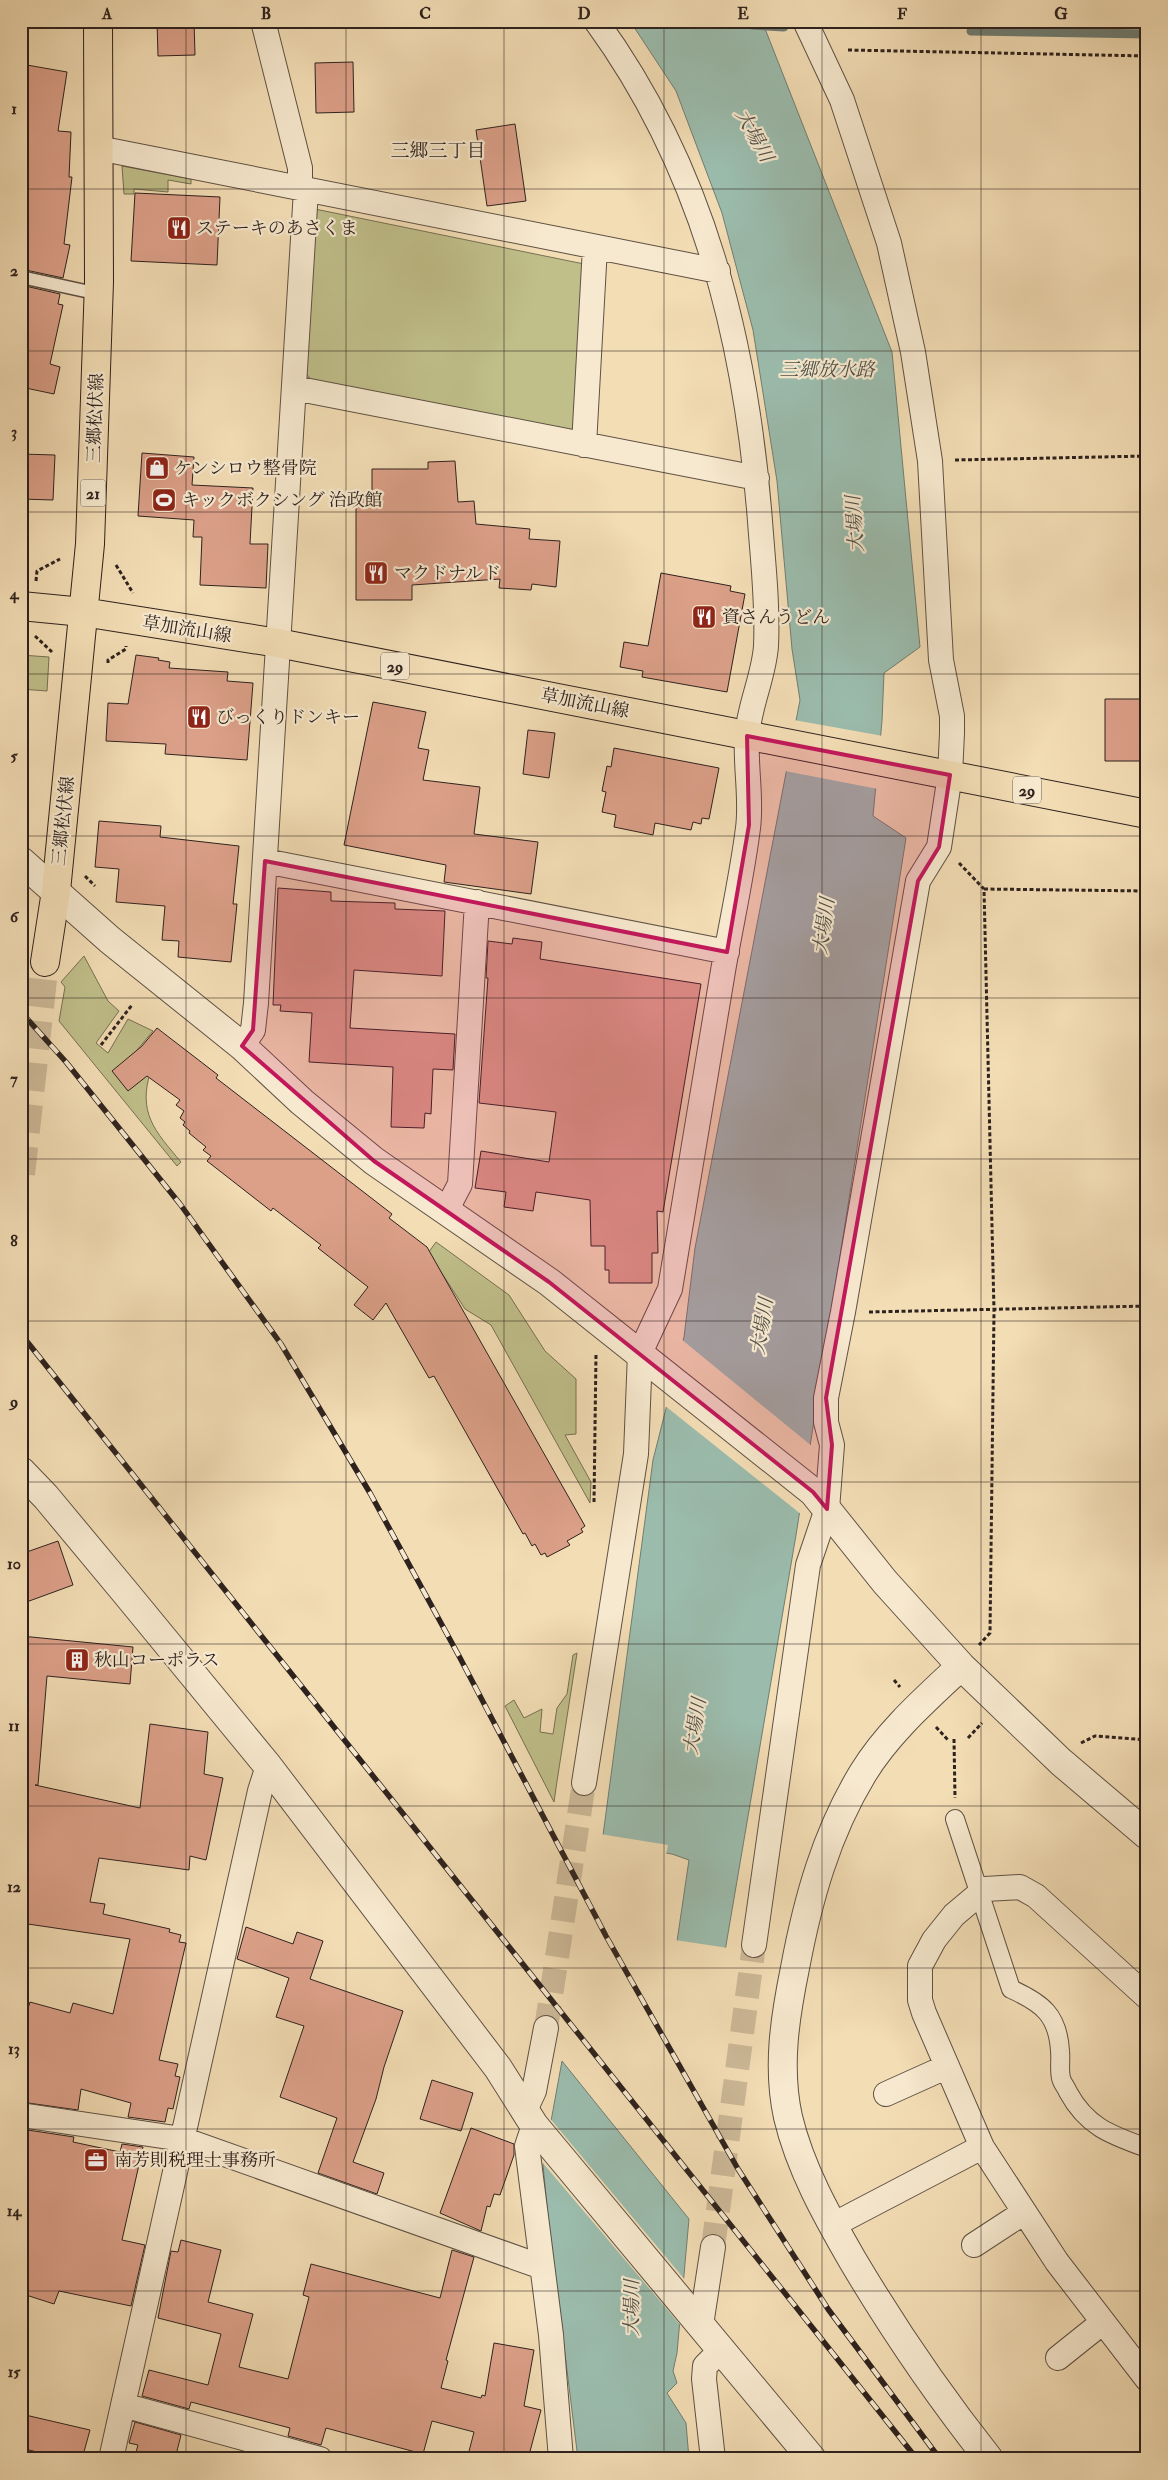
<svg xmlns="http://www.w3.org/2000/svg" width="1168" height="2480" viewBox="0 0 1168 2480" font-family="'IM FELL Double Pica','Noto Serif JP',serif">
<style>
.green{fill:#c0bf8a;stroke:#777054}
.water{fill:#9bbcad;stroke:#6f7e74}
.pier{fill:#f3ddb5}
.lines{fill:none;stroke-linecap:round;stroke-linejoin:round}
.stream{stroke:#6f7e74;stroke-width:9}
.building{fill:#dca089;stroke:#2e221e}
.minor-tunnel{stroke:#ccb897;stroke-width:24;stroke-dasharray:24 12;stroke-linecap:butt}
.primary-tunnel{stroke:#ccb897;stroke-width:28;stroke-dasharray:28 14;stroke-linecap:butt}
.service-casing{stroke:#5f5144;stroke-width:15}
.pedestrian-casing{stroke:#5f5144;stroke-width:20}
.minor-casing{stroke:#5f5144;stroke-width:26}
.tertiary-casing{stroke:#5f5144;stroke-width:30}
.primary-casing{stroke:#2e221e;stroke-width:30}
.path{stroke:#2e221e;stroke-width:3;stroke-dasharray:4 2.5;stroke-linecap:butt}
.service{stroke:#f7e9cf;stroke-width:12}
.pedestrian{stroke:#f7e9cf;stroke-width:18}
.minor{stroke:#f7e9cf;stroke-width:24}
.tertiary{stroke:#f7e9cf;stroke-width:28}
.primary{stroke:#f3ddb5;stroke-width:28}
.rail-casing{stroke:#2e221e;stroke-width:5.5}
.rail{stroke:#f7e9cf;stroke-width:4;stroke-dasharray:11;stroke-linecap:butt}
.marked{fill:#c2185b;fill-opacity:0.2;stroke:#c2185b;stroke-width:4;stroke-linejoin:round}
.grid{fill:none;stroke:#2e221e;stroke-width:1;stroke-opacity:0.55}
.labels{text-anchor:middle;stroke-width:4.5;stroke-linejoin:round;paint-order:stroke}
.shield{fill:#f7e9cf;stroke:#6a5e53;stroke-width:1}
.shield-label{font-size:16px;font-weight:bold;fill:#2e221e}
.poi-label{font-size:18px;fill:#2e221e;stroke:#f7e9cf;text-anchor:start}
.street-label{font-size:18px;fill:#2e221e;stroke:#f7e9cf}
.water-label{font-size:19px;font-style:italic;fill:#4f5049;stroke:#f7e9cf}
.neighbourhood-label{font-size:19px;fill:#2e221e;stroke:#f7e9cf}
.neatline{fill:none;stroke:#2e221e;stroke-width:2}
.grid-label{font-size:16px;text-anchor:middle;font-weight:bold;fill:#2e221e}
</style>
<rect width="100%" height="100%" fill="#f3ddb5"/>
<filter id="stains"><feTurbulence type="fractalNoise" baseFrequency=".004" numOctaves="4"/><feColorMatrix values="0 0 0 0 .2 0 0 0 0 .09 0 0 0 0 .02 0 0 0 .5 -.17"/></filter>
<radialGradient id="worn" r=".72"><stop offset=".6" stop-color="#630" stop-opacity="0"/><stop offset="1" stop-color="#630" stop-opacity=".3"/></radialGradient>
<path class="green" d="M122,166L191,179V184L168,180V192L134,189V194H124Z
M315,209L584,264L573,432L313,383L306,373Z
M21,655L49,657L47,691L21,689Z
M84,956L108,1001L119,1011L96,1043L108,1053L128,1019L153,1031L132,1056L151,1070C137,1113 155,1131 181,1162L177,1166L59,1021L65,987L61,982Z
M436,1242L509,1295L545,1351L576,1379V1434L565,1435L591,1482L590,1503L491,1325L465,1309L434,1261L426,1256Z
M577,1653L557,1781L554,1802L505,1706L514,1700L524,1718L542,1709L540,1732L553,1734L557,1708L567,1694L573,1655Z"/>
<path class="water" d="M630,21H762L892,352L920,647L884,673L882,721L873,816L906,838L796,1535L724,1957L676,1948L689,1860L672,1854L602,1843L653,1460L684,1337L695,1248L800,700L792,649L777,481L753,330L722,213L676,91Z
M562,2061L689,2219L677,2353L673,2371L677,2383L667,2393L686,2423L689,2459H578L548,2217L543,2165Z"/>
<path class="pier" d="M794,720L883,736L878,789L785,771Z
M681,1339L813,1447L802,1515L664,1405Z
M600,1834L668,1845L666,1855L601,1845Z
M675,1940L728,1948L726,1958L724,1960L675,1951Z
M548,2116L686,2281L682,2327L542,2162Z"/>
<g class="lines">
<path class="stream" d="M752,25L784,27
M971,31L1147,34"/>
</g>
<path class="building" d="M157,21H194L195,55L158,56Z
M353,62L354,112L316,113L315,63Z
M21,64L67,72L58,131L71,132L69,177H72L64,244L70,245L63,278L21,269V171L25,145L21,144Z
M515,124L526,201L487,206L476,130Z
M135,193L220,197L217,265L131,261Z
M21,285L60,294L58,304L63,305L50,364L60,367L54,394L21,387Z
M142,453L194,457L192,485L253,488L250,544H268L266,588L200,585L202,537H193L194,520L138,516Z
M21,454L55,455L53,500L21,499Z
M455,461L458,502L474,501L476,524L530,529L529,539L560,541L556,587L532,584L531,590L499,588L500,579L412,585V600H356V499H372V469H428V462Z
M661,573L731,586L730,591L745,594L727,692L642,677L643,671L620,667L624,642L648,646Z
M136,655L159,658L158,660L170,662L169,668L228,672L227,681L253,683L247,760L165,754L166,744L106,741L108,703L128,704Z
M1105,699H1147V761H1105Z
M373,702L426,712L418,748L429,750L423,780L480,787L474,834L538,842L531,894L444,882L446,865L344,845Z
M528,730L555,733L549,778L523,774Z
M614,748L719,768L709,819L702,818L701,824L693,822L691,830L655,823L653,835L614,827L616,815L602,812L606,792L602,791L607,766L611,767Z
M99,821L161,826L160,837L239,846L233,904H237L231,962L178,957L179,941L162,940L165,906L116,902L119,869L95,867Z
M278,888L331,892V901L395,903V909L445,911L442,976L354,970L350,1028L455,1034L453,1070L433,1069L431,1114L425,1113L424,1128L391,1127L393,1067L309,1062L312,1013L280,1011L281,1005H273Z
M513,938L542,942L540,959L701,984L663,1212L657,1211L658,1253H652V1283H609V1270H605V1246H591L590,1200L536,1192L533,1211L504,1207L506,1192L475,1188L481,1151L549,1162L556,1112L479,1103L488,978H486L488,941L512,944Z
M157,1028L218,1075L216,1078L392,1214L389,1218L427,1247L585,1526L581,1529L583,1532L567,1541L570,1545L547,1557L545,1553L541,1555L535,1544L532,1546L525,1533L523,1534L434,1376L429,1378L386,1303L373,1320L354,1305L368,1287L318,1248L321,1245L273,1208L271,1211L207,1161L211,1156L203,1150L206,1147L189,1133L190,1131L183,1125L185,1122L180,1118L184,1111L176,1105L180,1100L147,1076L128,1091L112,1071L142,1046Z
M58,1541L73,1585L21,1604V1554Z
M21,1636L133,1647L130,1684L47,1676L38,1785H35L140,1808L150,1724L208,1732L204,1774L223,1778L206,1860L190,1856L189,1870L99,1858L90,1902L105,1904L103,1914L170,1929L169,1932L181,1935L179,1942L186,1943L159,2060L178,2064L175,2076L180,2077L173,2109L168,2108L165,2122L128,2117L131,2103L81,2089L78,2110L21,2102V2030L30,2002L70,2013L73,2003L113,2014L130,1939L21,1923Z
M246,1927L293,1944L297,1932L323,1941L310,1979L403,2011L384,2067L376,2099L353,2162L384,2173L377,2194L318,2173L337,2118L280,2097L304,2026L276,2017L289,1978L237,1959Z
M432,2080L473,2093L461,2131L420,2119Z
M471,2128L514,2144V2155L500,2195L494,2194L490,2207L487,2206L481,2231L440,2213Z
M21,2129L74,2137L73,2142L120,2152L122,2144L143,2147L122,2240L145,2245L131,2306L59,2291L54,2304L26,2295L27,2291L21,2289V2269L28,2251L21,2249Z
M181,2240L221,2250L208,2302L253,2314L239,2367L288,2379L309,2297L303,2295L311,2264L440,2298L452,2250L474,2257L446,2360L448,2361L441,2388L481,2398L482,2395L485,2396L494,2343L534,2350L524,2406L541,2410L528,2459H467L474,2432L432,2421L423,2454L326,2428L321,2445L288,2436L290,2428L191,2402L189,2409L142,2396L149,2370L208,2385L221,2334L158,2318L171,2251L178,2252Z
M21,2414L90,2430L82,2459H65L21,2448Z
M135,2422L181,2435L175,2459H134L138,2445L129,2443Z"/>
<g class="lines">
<path class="minor-tunnel" d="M546,2028L584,1783
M713,2247L754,1945"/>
<path class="primary-tunnel" d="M21,1174L45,962"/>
<defs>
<path id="service" d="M21,277L99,294"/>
<path id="pedestrian" d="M955,1819L1011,1989C1042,2003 1058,2015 1060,2051C1061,2059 1059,2070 1061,2078C1062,2083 1066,2087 1068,2092C1087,2127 1111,2135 1147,2148"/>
<path id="minor" d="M263,21L300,168V189
M98,148L718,271
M294,388L757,478
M584,445L595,247
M265,861L727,952
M242,1046L253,1030L256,1003L306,190
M447,1209L460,1184L477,902
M584,1783L636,1454L640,1353L670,1289C688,1183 706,1077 723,971C731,924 742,876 748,828C752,798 745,766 747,736C749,706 764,676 766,646C768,605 763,562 760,521C746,341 704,169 596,21
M754,1945L808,1565L827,1509L832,1445L826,1422V1398L843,1312L918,881L939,847L950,775L952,733V716L941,660L930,461L913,352L889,243L842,100L805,21
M1147,1997L1036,1896L1020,1887L985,1889L954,1915L934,1940L920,1966V2000L924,2013L982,2147L1057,2262L1147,2379
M886,2094L946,2067
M525,2110L534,2091L546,2028
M21,2115L182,2139L542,2267
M534,2125L527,2146L551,2335L561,2459
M833,2225L982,2147
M974,2245L1023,2213
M701,2325L713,2247
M1058,2358L1103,2322
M123,2405L320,2459
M111,2459L260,1791L268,1766
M713,2459L704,2379L705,2366L721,2350"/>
<path id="tertiary" d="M21,861L110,940L242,1046L302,1102L374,1161L549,1282L813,1492L885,1582L961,1666L1061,1762L1147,1835
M21,1471L46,1497L125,1592L268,1766L498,2068L534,2125L812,2459
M961,1666C926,1699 888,1732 863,1773C826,1834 808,1899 795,1968C785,2017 777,2067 788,2117C800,2168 827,2216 853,2261C894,2330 939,2396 989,2459"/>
<path id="primary" d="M21,606L83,612L278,643L1147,814
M45,962L56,891L90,544L99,282L98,21"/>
</defs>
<use href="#service" class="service-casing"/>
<use href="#pedestrian" class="pedestrian-casing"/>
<use href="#minor" class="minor-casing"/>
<use href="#tertiary" class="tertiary-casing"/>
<use href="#primary" class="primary-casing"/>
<path class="path" d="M848,50L1147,56
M955,460L1147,456
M116,565L133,593
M36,581L37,571L60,559
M35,636L52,652
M108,663V660L126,649V646
M959,863L984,889L994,1311L990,1633L979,1645
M85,876L95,886
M984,889L1147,891
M101,1045L132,1005
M869,1312L1147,1306
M594,1502L596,1354
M894,1680L900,1687
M936,1727L948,1740
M968,1738L982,1723
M954,1739L955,1798
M1081,1743L1095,1736L1147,1740"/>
<use href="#service" class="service"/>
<use href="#pedestrian" class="pedestrian"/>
<use href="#minor" class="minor"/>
<use href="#tertiary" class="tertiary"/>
<use href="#primary" class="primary"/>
<defs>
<path id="rail" d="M21,1012L66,1062L180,1204L281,1344L370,1493L459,1656L606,1936L738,2169L828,2309L940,2459
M21,1334L917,2459"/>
</defs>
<use href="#rail" class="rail-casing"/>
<use href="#rail" class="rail"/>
</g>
<path class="marked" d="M747,736L950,775L939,847L918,881L826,1398L832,1445L827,1509L813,1492L549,1282L374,1161L242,1046L253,1030L265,861L727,952L749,825Z"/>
<path class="grid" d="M186,21V2459M346,21V2459M504,21V2459M664,21V2459M822,21V2459M981,21V2459M21,189H1147M21,351H1147M21,512H1147M21,674H1147M21,836H1147M21,998H1147M21,1159H1147M21,1321H1147M21,1482H1147M21,1644H1147M21,1806H1147M21,1968H1147M21,2129H1147M21,2291H1147"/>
<defs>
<symbol id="restaurant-square" viewBox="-11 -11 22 22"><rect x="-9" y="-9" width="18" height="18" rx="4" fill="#8f2418" stroke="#f7e9cf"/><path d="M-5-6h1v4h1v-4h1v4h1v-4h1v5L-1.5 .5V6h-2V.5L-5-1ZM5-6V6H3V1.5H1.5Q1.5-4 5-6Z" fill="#fff"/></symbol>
<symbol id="shop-square" viewBox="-11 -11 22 22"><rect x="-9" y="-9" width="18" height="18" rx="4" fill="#8f2418" stroke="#f7e9cf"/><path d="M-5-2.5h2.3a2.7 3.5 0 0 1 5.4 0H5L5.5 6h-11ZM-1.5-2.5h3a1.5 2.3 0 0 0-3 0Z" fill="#fff"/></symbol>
<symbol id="stadium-square" viewBox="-11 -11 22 22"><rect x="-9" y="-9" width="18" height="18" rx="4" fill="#8f2418" stroke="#f7e9cf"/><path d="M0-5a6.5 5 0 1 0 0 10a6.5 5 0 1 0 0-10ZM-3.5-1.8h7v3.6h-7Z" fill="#fff"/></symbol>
<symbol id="building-square" viewBox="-11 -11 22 22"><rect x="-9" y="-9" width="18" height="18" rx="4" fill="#8f2418" stroke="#f7e9cf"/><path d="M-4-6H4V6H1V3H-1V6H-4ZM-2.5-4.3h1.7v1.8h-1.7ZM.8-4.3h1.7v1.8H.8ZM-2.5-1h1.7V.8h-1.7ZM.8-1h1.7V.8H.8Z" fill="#fff"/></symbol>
<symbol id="office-square" viewBox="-11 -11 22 22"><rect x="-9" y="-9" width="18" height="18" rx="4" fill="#8f2418" stroke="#f7e9cf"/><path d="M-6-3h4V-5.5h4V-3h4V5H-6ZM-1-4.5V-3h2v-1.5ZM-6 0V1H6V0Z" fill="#fff"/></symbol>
</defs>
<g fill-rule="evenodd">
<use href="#restaurant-square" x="165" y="214" width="28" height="28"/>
<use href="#shop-square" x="143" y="454" width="28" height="28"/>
<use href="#stadium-square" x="150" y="486" width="28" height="28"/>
<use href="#restaurant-square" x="362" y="559" width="28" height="28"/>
<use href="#restaurant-square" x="690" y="603" width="28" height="28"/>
<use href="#restaurant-square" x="185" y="703" width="28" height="28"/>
<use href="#building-square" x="63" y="1646" width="28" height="28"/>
<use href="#office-square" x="82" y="2146" width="28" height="28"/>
</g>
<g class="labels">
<g class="shield">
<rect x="80.5" y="479.5" width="25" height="27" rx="4"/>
<rect x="381" y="652.5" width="28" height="27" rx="4"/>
<rect x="1013" y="776.5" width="28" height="27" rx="4"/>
</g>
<g class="shield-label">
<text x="93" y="499">21</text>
<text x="395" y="672">29</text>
<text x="1027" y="796">29</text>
</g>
<g class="poi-label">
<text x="196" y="234">ステーキのあさくま</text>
<text x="174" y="474">ケンシロウ整骨院</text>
<text x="182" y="506">キックボクシング 治政館</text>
<text x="394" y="579">マクドナルド</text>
<text x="722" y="623">資さんうどん</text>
<text x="216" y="723">びっくりドンキー</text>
<text x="94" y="1666">秋山コーポラス</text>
<text x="114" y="2166">南芳則税理士事務所</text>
</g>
<g class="street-label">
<text transform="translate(95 418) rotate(-88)" y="6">三郷松伏線</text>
<text transform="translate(187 629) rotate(9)" y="6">草加流山線</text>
<text transform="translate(585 703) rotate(11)" y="6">草加流山線</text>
<text transform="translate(63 821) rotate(-84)" y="6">三郷松伏線</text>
</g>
<g class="water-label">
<text transform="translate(755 135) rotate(61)" y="7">大場川</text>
<text x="827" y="376">三郷放水路</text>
<text transform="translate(854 524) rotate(-94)" y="7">大場川</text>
<text transform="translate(823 926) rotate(-82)" y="7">大場川</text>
<text transform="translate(761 1326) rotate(-81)" y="7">大場川</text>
<text transform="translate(694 1726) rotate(-81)" y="7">大場川</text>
<text transform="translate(631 2308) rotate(-90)" y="7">大場川</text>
</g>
<g class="neighbourhood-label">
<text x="438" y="157">三郷三丁目</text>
</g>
</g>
<rect width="1168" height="2480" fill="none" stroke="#f3ddb5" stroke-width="55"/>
<rect x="28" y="28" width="1112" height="2424" class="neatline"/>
<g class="grid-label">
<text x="107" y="19">A</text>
<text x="266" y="19">B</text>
<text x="425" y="19">C</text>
<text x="584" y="19">D</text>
<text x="743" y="19">E</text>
<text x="902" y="19">F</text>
<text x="1061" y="19">G</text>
<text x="14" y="114">1</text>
<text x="14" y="276">2</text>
<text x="14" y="437">3</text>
<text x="14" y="599">4</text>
<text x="14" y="761">5</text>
<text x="14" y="922">6</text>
<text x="14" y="1084">7</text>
<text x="14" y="1246">8</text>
<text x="14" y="1407">9</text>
<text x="14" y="1569">10</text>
<text x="14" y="1731">11</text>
<text x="14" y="1892">12</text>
<text x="14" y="2054">13</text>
<text x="14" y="2216">14</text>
<text x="14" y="2377">15</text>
</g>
<rect width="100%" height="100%" filter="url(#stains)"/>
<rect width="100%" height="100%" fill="url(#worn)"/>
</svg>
